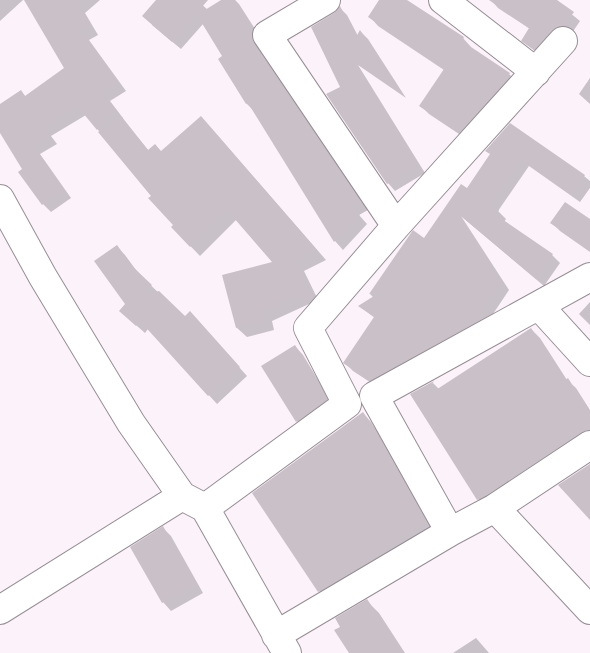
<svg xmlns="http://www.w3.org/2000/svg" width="590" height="653" viewBox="0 0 590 653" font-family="Rubik,sans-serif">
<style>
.shadow{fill:#0003}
.building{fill:#cac1c8}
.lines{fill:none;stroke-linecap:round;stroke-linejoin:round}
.street-casing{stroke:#978e95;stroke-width:30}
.street{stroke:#fff;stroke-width:28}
</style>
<rect width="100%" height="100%" fill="#fcf2fa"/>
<path class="shadow" d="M0,0H23L0,21Z
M26,0H100L85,13L98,35L89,40L126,91L110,101L123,118L122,119L149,151L162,153L211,128L326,260L304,271L322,308L318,313L309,304L272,321L274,330L247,337L237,328L274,263L237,219L200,256L172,227L175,225L86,115L51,136L57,144L40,154L71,198L51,212L43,204L0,130V105L21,92L26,97L65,69Z
M158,0H197L208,10L224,0H235L239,4L257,32L252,35L262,54L368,210L359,215L367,224L343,250L335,241L254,111L247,104L224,56L203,24L181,49L152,25Z
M381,0H404L463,38L471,47V48L509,74L517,82L468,140L429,114L421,106L444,70L378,26L370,17Z
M491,0H554L580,21L572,33L542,57L523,41L530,29L498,8Z
M340,8L347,15L358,36L361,32L368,39L406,98L358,65L425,173L395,191L388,183L342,87L335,14Z
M590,78V104L579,94Z
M510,124L584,176L590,181V188L580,202L529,166L498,211L506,219L504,222L552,255L560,263L544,286L461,216L509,290L481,332L379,388L353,371L345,363L375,318L360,306L374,298L370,294L413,232L424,240L467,190Z
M590,221V252L560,231L552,223Z
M117,247L125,255L139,274L185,318L198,321L247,376L217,404L148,329L145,333L129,319Z
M590,302V325L579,314Z
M531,329L540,338L567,380L576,388L590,410V440L486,507L478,499L411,395L433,383L439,389Z
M295,346L303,355L335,408L305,430L297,421Z
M363,413L371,422L385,443L435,532L327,600L319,591Z
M163,528L171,536L203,593L171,611L163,602Z
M367,601L379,613L405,653H351L342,627Z
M476,638L489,653H453Z"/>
<path class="building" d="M24,0H75L91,26L82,31L118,83L102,92L115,109L97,130L78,107L44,127L49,136L33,146L64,189L42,205L18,172L22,169L0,133V104L21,90L25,96L64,68Z
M156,0H208L172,42L142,16Z
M221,0H235L250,24L245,26L254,44L360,201L351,207L360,215L334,242L248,103L246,104L218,59L222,56L197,15Z
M379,0H407L464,37L462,41L510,73L501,87L459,133L419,106L444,69L368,17Z
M489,0H557L574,12L564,26H558L552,30L534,50L521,41L529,28Z
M340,6L356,37L360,30L402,94L353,61L418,165L387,184L326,94L340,87L311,27L334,13Z
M201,116L317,250L295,261L313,298L308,304L300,294L263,312L265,321L236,328L222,275L272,262L227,210L190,247L171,227L173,225L148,198L151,196L98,132L122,117L148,150L155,144L161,151Z
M510,123L585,175L572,195L520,159L490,204L499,210L496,215L553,254L536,279L456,212L501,282L473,324L370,381L343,363L374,317L358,306L382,291L369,294L413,230L424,238L461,184L467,188L490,154L485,151Z
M565,202L590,219V250L550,223Z
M117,245L132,266L152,285L141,296L159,291L185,316L190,311L240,367L208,396L140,321L136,326L119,311L125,304L94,261Z
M531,328L565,380L568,378L590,413V430L581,432L477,500L410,394L434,381L422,399Z
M295,345L327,399L296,422L261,366Z
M363,412L377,433L427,523L318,592L252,493Z
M590,464V520L558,485Z
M163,526L196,585L162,603L130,547Z
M367,599L403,653H349L334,630L340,627L335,618Z"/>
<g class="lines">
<defs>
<path id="street" d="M326,0L267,35L396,226
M443,0L536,72
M0,199L43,277L131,423L182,496L205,508L287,653
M539,306L590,362
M205,508L347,404L308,328L396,226L563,41
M495,508L590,610
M450,532L374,396L590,277
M0,610L182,496
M276,635L450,532L495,508L590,445"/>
</defs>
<use href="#street" class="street-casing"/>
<use href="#street" class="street"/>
</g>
</svg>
